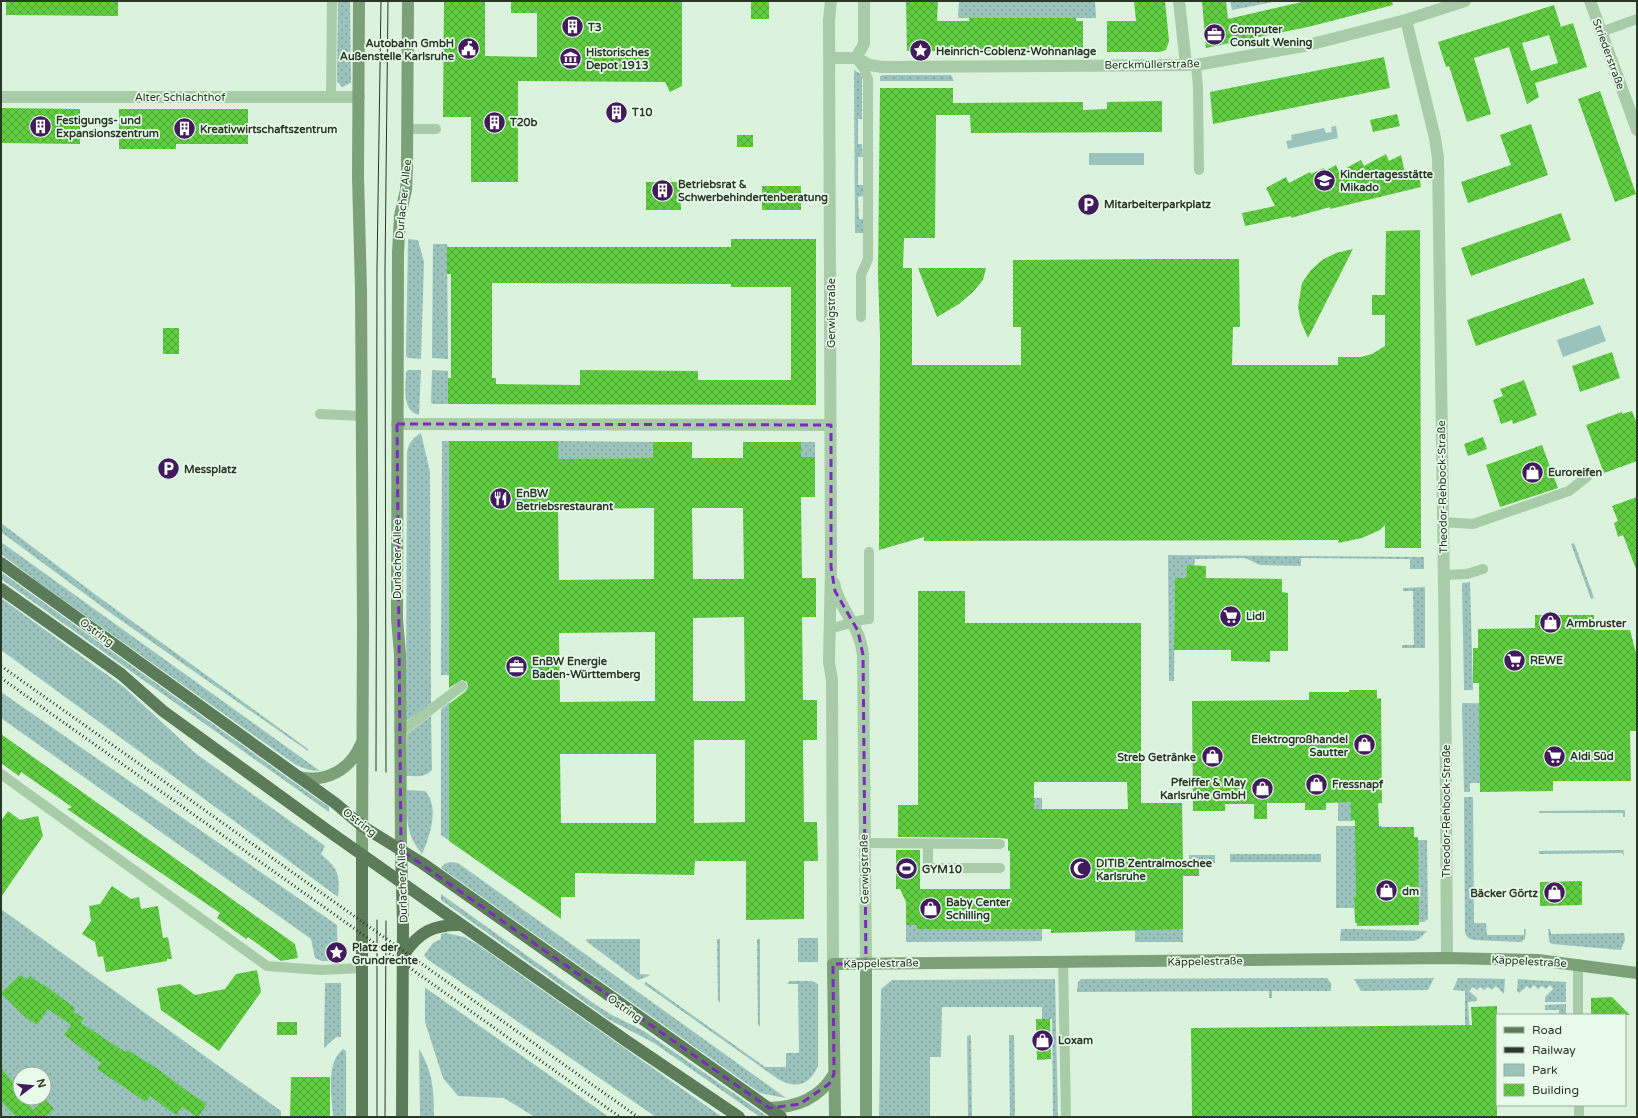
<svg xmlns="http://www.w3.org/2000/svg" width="1638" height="1118" viewBox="0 0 1638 1118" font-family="'Varela Round',sans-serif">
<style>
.grass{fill:url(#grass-dots);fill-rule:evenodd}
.park{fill:#9bc3be}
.building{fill:url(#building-cross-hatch);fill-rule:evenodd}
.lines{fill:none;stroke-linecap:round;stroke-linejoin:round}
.lane{stroke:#a7cca7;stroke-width:10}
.street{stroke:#a7cca7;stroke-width:12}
.secondary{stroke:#7ca078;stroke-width:12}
.primary{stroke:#5c7b58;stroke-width:12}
.tram{stroke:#2a3828;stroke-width:1}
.rail{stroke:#2a3828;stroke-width:3;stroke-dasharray:1 3;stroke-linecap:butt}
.marked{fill:none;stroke:#7b2cbf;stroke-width:3;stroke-dasharray:8 5;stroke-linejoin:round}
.labels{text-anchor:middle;stroke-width:3.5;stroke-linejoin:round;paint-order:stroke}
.poi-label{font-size:11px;font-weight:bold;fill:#2a3828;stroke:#e8faea;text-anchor:start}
.street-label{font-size:11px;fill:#2a3828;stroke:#e8faea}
</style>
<defs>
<pattern id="grass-dots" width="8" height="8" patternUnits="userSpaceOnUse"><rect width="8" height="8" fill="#9bc3be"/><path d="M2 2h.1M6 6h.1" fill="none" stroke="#7f9f9a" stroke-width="1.8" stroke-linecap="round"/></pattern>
<pattern id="building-cross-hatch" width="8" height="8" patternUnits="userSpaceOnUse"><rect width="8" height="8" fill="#5fcc41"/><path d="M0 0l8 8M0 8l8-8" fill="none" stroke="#4fa736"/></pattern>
</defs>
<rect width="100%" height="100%" fill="#dbf3dd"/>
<path class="grass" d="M338,1H350L351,83L342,87L337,81Z
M959,1H1095L1096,18H958Z
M1230,1H1278L1232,10Z
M854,70L861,74L862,79V119H858V144H862L863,157H858V185H863V196L858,197L859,219H863V233H855Z
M883,75H951L954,81H880V76Z
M408,239L418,240L424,262L421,359L408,358L406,356Z
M433,244H447L448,359L432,358Z
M408,370H421L419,415C401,410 406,387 406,372Z
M432,370L448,371V404H433L431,403Z
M421,433L430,472L431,705L406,721L407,452C409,442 413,438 421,433Z
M442,441H450V675H441Z
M558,441L653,442V458L558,459Z
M801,442H815V457H801Z
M1,523L96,595L308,749V751L112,614L1,532Z
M1,542L320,771L309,770L296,765L38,582L1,554Z
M1574,543L1576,548L1594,598L1591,599L1571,544Z
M1168,555L1424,557V569H1410V559L1301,558V566L1260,565L1245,558L1195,559L1194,566H1187L1186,578H1175L1174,681H1169Z
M1,572L306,791L329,807V812L1,579Z
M1470,582L1473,690H1464L1462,583Z
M1424,587L1425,588V648H1402V645H1414L1413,591H1403V588Z
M1,598L124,687L195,753L325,846L321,854C339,870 340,873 338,897L1,650Z
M1,692L337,925L338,961H322L315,958L311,939L1,718Z
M450,702V841L441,835V709Z
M1462,703L1564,704L1637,709L1480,783H1470V792H1464Z
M431,716L432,770C425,778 416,776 406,776L407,734Z
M407,790L425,791C440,807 430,836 422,854C404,833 407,815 407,790Z
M1464,797H1473L1474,923H1486L1487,935H1524V929H1526L1525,939L1521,942L1474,940L1468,938L1465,933Z
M936,798H1042V941L906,942V925H917V929H1037L1034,805Z
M1338,802H1351V821H1338Z
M1625,810V817H1623V813H1539V811Z
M1336,826H1382V833L1359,897H1354V908H1336Z
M1414,840H1427L1428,919L1424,922H1415Z
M1623,847L1624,856L1622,853L1539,854V851L1623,850Z
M1230,854H1321V862H1230Z
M1189,855H1215V863H1189Z
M450,862L458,863L786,1098L760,1093L441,868L444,864Z
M441,894L596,1005L612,1015L644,1031L768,1117H760L654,1043L608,1019L441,900Z
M1,909L281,1111V1117H1ZM20,1074H44V1098H20Z
M1135,929H1183V942H1135Z
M1341,929H1353L1427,931L1420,938L1414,941H1340Z
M1548,929H1550L1551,934L1624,933L1625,940L1621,950L1552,944L1549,941Z
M446,933L464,937L477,944L722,1117H656L427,959L424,955L433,943L441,939V934Z
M798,938H818V962H798Z
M587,939H640V974L651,975L638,980L586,941Z
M717,939H720V1003L718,1001Z
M757,939H760V1027L758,1025Z
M1327,978L1331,983V991H1272V998H1269V991L1077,992L1078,982L1081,979Z
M1434,978L1428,990L1361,991L1354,979Z
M1458,978L1505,979L1504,994L1496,986L1492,990L1488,987L1484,990L1480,987L1477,990L1473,987L1469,991L1477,998V1001L1468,1002L1475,1117H1451V1073L1465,1072V991L1453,990Z
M1055,979L1058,1117H1053L1052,1019H1042V1007H942L941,1057H930V1117H879L881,989L892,980Z
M1518,979L1566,982V1002H1545V997L1553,989L1550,985L1546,989L1542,986L1538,989L1534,985L1530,989L1527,986L1519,993L1517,991Z
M790,981H812L818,984V1066C809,1086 796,1089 778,1079L644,984L646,982L765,1067H786V1053H799L798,984H787Z
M325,983H341V1037H336L324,1048Z
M425,987L427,989L609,1117H535L504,1098L458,1096L443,1078L425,1022Z
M1566,1004V1015H1559V1010H1545V1005Z
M971,1035L972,1117H968L967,1036Z
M1009,1035H1014L1015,1117H1010Z
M343,1049L346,1051V1117H333C332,1096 325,1064 343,1049Z
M419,1049C433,1072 434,1090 434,1117H420Z"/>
<path class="park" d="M1336,126L1338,138L1288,149L1286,141L1292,140L1291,135L1324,128L1326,133L1332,132L1331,127Z
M1089,153H1144V165H1089Z
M1600,325L1606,341L1563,357L1557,340Z"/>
<path class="building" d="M6,1H118V16L6,15Z
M444,1H485V56L537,57V13H511V1H682V86L670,92L665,82L518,81V182H471V117H443Z
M751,1H769V19H751Z
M906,1H938L937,21H969V18H1076V21H1083V52L962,51V50L937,49V51H907Z
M1134,1H1165L1169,41L1166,50L1160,52H1107V21H1136Z
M1202,1H1226L1228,19L1306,1H1392L1393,5L1312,26L1206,48Z
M1554,5L1561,27L1573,23L1587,67L1535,83L1539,97L1527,104L1509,47L1474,58L1491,114L1467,122L1449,66L1446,67L1438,42ZM1549,35L1558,63L1531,71L1522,43Z
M1384,57L1390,88L1213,124L1210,92Z
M880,88H953V103L1083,102V110L1107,109V102L1162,101V132L971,133L970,115H936L935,238H904L903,268H912V365H1021V327H1013V260L1161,259H1239L1240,327H1233L1232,365H1338V357H1361L1372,354L1385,346V315H1372V295H1385L1386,231L1420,230L1421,548H1385V525L1380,530L1362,538L1338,543L1339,540L924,541V537L879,550L880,337L878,274Z
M1600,91L1636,194L1615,202L1578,99Z
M1,108L80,109V144L1,143Z
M119,109H248V144H176V149H119Z
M1397,114L1400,126L1373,132L1370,120Z
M1531,124L1548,175L1468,203L1461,182L1511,165L1500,135Z
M737,135H753V147H737Z
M1386,154L1389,161L1401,155L1406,177L1419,174L1421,187L1330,209V207L1291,218V216L1245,226L1242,213L1275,206L1266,188L1286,177L1289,183L1310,172L1311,174L1324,168L1325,171L1336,165L1339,172L1361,160L1364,166Z
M646,182H680L681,210H646Z
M762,186H801V210H762Z
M1561,213L1571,240L1471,276L1461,248Z
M731,239H816V405L448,404V378H451V274H447V247H731ZM492,283L731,284V287H791V380H698V371L580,370V385L496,384V378H492Z
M1353,249L1308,338L1301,322L1298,307L1302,283L1311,270L1322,260L1336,253Z
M918,268H986L983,280L973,292L959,304L937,317Z
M1584,278L1594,304L1476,346L1467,320Z
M163,328H179V354H163Z
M1612,352L1620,378L1580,392L1572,366Z
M1524,380L1537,415L1513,424L1512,420L1501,424L1493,400L1503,396L1500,389Z
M1632,411L1637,424V461L1604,473L1586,425L1622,412V414Z
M1483,437L1487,449L1468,456L1464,444Z
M449,441H558V459L653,458V442H692V458H743V442H801V457H815V497H801L802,578H816V617H802L803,700H817V740H803L804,822H817L818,861H804V919L746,920V861H695L694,875L575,873V897H561V919L449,841V704L466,691L468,686L467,682L462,680L449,688ZM654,508V579L559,580L558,509ZM692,508H743L744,579H693ZM744,617L745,701H693V618ZM655,632V701L560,702L559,633ZM694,740H745V822L694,823ZM560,754H656V823H561Z
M1542,445L1558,488L1500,507L1486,465Z
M1637,497V569H1636L1623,535L1618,537L1614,523L1618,521L1612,506Z
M1187,565L1206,566V578L1282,579V592L1288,593V651H1270V662L1231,661V650H1174L1175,578H1186Z
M918,591H965V623H1141V803H1182L1183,864H1199V876H1183V929L1051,933V929H917V925H906V902L900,889H896V850H920V889H1010V851H1008V839L1000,838L898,837V805H918ZM1034,782H1127L1128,809H1034Z
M1535,615H1594V630H1630L1637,657V731H1630L1631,781H1553V791L1480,792L1479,683H1473V648H1478V629L1535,628Z
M1349,690H1377V699L1381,698L1382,803H1378L1379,827H1414V837H1418L1419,925L1357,926V923H1355L1354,897H1356L1355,820L1351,821V802L1326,803V810H1305V803H1267V819H1254V804H1225V811H1193L1192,701L1309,700V692H1349Z
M1,734L295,944L298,958L281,961L248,937L246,939L217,918L220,913L67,809L72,807L21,772L19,776L1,763Z
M8,811L20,820L38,816L43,836L1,897V821Z
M1582,881V905L1540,906V882Z
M112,886L131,899L139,897L141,909L158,906L163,938L168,937L172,959H167V961L106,972L103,956L98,957L95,942L82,934L91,921L89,906L100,904Z
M257,970L261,992L219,1051L161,1010L157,988L180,984L195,995L225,989L236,974Z
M20,975L27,980L30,976L42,985L43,984L75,1008L73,1012L84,1018L81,1023L125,1052L126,1050L134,1054L158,1069L184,1089L207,1104L198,1117L182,1107L176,1115L150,1096L146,1102L97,1069L101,1063L64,1035L71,1025L48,1009L37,1025L24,1016L1,993Z
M1612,997L1630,1015H1591V998Z
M1497,1006V1117L1192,1116L1191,1028L1472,1025L1471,1007Z
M1036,1019H1050L1051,1059L1037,1060Z
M277,1022H297V1035H277Z
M1,1067L20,1092V1098H25L33,1110L45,1099L54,1109L45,1117H16L1,1101Z
M291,1077H330V1117H290Z"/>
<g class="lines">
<path class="lane" d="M1601,32L1637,19
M856,58L864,69L868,79V259L861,275V317
M1196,65L1198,88L1199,170
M331,97L332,1
M407,129H436
M320,414L361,416
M1443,522L1473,524L1569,491L1589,475
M1444,575L1467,574L1483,569
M829,629L862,620L869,619V552
M399,729L406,728L462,686
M1,774L267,966L321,970L362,968
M864,843L1000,844
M928,844V868H1000
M1063,962L1066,1117
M1578,964V1015
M1579,1105V1117"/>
<path class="street" d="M831,1L829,20L831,567L829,662L832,680L833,964
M1179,1L1186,65
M1590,1L1637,130
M1406,20L1435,138L1438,158L1445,659L1447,958
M830,58H856L870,65L882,67L1196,65L1304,46L1406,20L1465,1
M856,58L864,44V1
M1,97H359
M397,424L831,425
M834,583C839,610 860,624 863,655L866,963"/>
<path class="secondary" d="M359,1L358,177L361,290L363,625L362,855
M299,777C326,783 350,770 361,744
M401,850L400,654L397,619L398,253L400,216L406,190L407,169L408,1
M866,963V1117
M769,1108C797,1107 819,1099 834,1074
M835,1117L833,964L1447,958L1538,960L1637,973"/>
<path class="primary" d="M1,563L335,803L362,826L422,863L781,1117
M1,589L121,674L163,711L327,830L628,1042L739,1117
M401,850L403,921L402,1117
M362,855V1117
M403,956C418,932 434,924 462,925"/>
<path class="tram" d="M376,771L377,269L381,1
M386,772L385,270L388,1
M377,920V1117
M385,1117L386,921"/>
<path class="rail" d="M1,666L638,1117
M1,678L620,1117"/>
</g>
<path class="marked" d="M397,424L831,425V567L835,591L858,631L863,655L866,963L833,964L834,1074L829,1084L800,1104L769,1108L401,850Z"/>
<defs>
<symbol id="building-disc" viewBox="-11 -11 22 22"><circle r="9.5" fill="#421b5c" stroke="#e8faea"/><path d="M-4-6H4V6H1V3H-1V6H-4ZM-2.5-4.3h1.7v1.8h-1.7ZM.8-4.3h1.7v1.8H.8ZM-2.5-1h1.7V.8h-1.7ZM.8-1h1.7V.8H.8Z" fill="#fff"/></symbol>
<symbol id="office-disc" viewBox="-11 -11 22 22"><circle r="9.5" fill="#421b5c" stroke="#e8faea"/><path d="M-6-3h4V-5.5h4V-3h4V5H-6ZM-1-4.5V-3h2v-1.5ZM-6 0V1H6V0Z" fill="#fff"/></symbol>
<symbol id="civic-disc" viewBox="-11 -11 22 22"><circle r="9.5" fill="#421b5c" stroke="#e8faea"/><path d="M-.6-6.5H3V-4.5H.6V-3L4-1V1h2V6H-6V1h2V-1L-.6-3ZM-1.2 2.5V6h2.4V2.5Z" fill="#fff"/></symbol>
<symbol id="sight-disc" viewBox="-11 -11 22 22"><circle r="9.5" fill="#421b5c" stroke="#e8faea"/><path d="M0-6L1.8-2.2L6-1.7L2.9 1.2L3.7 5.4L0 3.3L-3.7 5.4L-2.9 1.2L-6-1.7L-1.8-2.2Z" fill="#fff"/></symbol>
<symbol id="museum-disc" viewBox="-11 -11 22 22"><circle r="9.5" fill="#421b5c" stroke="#e8faea"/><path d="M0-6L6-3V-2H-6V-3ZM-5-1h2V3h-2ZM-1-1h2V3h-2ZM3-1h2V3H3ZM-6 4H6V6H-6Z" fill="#fff"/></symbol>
<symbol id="school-disc" viewBox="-11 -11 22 22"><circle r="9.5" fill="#421b5c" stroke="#e8faea"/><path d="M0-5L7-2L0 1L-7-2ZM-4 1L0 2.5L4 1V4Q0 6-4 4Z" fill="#fff"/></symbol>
<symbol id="parking-disc" viewBox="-11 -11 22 22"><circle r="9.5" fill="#421b5c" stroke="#e8faea"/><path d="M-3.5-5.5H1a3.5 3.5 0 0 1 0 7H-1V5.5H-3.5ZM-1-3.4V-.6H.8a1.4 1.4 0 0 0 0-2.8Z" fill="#fff"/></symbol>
<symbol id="shop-disc" viewBox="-11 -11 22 22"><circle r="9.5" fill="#421b5c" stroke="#e8faea"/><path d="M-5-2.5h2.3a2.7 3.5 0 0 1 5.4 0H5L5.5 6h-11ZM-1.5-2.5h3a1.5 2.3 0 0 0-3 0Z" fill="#fff"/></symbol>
<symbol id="restaurant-disc" viewBox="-11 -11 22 22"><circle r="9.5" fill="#421b5c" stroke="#e8faea"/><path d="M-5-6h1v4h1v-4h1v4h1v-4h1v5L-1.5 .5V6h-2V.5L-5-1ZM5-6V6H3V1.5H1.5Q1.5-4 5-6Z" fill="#fff"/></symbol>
<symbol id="supermarket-disc" viewBox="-11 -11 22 22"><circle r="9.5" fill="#421b5c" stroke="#e8faea"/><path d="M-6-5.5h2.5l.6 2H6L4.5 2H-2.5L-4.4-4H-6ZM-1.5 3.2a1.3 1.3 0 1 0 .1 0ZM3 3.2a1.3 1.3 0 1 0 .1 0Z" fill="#fff"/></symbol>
<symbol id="stadium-disc" viewBox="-11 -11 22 22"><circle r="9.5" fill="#421b5c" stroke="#e8faea"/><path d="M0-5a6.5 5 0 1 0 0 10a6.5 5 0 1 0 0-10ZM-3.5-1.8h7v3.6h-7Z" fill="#fff"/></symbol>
<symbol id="mosque-disc" viewBox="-11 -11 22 22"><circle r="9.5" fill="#421b5c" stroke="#e8faea"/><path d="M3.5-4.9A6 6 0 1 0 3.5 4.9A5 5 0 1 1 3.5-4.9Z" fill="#fff"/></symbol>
</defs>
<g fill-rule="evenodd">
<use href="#building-disc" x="560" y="14" width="25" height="25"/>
<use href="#office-disc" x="1202" y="22" width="25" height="25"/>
<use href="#civic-disc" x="456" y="36" width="25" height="25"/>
<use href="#sight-disc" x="908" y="38" width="25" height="25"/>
<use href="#museum-disc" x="558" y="46" width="25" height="25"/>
<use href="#building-disc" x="604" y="100" width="25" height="25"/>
<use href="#building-disc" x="482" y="110" width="25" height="25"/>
<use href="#building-disc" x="28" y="114" width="25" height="25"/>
<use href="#building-disc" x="172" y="116" width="25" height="25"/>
<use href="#school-disc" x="1312" y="168" width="25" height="25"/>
<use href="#building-disc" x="650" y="178" width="25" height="25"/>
<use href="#parking-disc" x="1076" y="192" width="25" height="25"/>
<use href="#parking-disc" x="156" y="456" width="25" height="25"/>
<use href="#shop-disc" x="1520" y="460" width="25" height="25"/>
<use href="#restaurant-disc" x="488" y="486" width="25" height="25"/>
<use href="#supermarket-disc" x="1218" y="604" width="25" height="25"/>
<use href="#shop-disc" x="1538" y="610" width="25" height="25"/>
<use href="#supermarket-disc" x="1502" y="648" width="25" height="25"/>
<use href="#office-disc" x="504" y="654" width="25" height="25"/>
<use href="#shop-disc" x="1352" y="732" width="25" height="25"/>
<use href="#supermarket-disc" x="1542" y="744" width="25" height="25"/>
<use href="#shop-disc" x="1200" y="744" width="25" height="25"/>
<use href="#shop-disc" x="1304" y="772" width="25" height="25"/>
<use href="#shop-disc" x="1250" y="776" width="25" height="25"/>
<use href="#stadium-disc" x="894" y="856" width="25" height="25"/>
<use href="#mosque-disc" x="1068" y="856" width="25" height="25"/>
<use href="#shop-disc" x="1374" y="878" width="25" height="25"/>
<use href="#shop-disc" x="1542" y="880" width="25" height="25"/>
<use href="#shop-disc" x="918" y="896" width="25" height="25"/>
<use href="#sight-disc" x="324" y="940" width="25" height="25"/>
<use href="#shop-disc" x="1030" y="1028" width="25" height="25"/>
</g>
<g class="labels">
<g class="poi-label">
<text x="588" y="31">T3</text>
<text x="1230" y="33">Computer<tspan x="1230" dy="13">Consult Wening</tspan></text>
<text x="454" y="47" text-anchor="end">Autobahn GmbH<tspan x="454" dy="13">Außenstelle Karlsruhe</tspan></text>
<text x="936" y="55">Heinrich-Coblenz-Wohnanlage</text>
<text x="586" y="56">Historisches<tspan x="586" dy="13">Depot 1913</tspan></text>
<text x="632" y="116">T10</text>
<text x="56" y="124">Festigungs- und<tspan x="56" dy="13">Expansionszentrum</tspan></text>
<text x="510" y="126">T20b</text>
<text x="200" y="133">Kreativwirtschaftszentrum</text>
<text x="1340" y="178">Kindertagesstätte<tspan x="1340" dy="13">Mikado</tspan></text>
<text x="678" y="188">Betriebsrat &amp;<tspan x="678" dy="13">Schwerbehindertenberatung</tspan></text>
<text x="1104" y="208">Mitarbeiterparkplatz</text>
<text x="184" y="473">Messplatz</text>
<text x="1548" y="476">Euroreifen</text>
<text x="516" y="497">EnBW<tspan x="516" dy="13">Betriebsrestaurant</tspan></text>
<text x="1246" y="620">Lidl</text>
<text x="1566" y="627">Armbruster</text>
<text x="1530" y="664">REWE</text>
<text x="532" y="665">EnBW Energie<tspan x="532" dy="13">Baden-Württemberg</tspan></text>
<text x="1348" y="743" text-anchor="end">Elektrogroßhandel<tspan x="1348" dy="13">Sautter</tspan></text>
<text x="1570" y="760">Aldi Süd</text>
<text x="1196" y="761" text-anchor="end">Streb Getränke</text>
<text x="1246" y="786" text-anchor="end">Pfeiffer &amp; May<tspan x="1246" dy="13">Karlsruhe GmbH</tspan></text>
<text x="1332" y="788">Fressnapf</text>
<text x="1096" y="867">DITIB Zentralmoschee<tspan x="1096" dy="13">Karlsruhe</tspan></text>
<text x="922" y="873">GYM10</text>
<text x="1402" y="895">dm</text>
<text x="1538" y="897" text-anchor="end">Bäcker Görtz</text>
<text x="946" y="906">Baby Center<tspan x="946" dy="13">Schilling</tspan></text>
<text x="352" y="951">Platz der<tspan x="352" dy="13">Grundrechte</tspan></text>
<text x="1058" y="1044">Loxam</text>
</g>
<g class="street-label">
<text transform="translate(1609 54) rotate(70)" y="4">Striederstraße</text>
<text transform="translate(1152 64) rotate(-1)" y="4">Berckmüllerstraße</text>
<text x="180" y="101">Alter Schlachthof</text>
<text transform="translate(403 199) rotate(-84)" y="4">Durlacher Allee</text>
<text transform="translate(831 313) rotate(-90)" y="4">Gerwigstraße</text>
<text transform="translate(1442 487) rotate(-91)" y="4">Theodor-Rehbock-Straße</text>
<text transform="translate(397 559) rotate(-90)" y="4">Durlacher Allee</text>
<text transform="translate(97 632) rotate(36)" y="4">Ostring</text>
<text transform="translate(1446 811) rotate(-90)" y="4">Theodor-Rehbock-Straße</text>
<text transform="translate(360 822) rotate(37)" y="4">Ostring</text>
<text transform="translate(864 869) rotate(-91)" y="4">Gerwigstraße</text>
<text transform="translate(402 883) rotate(-92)" y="4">Durlacher Allee</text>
<text transform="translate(1205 961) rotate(-1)" y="4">Käppelestraße</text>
<text transform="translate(1529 961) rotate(3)" y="4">Käppelestraße</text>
<text transform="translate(881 963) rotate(-1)" y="4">Käppelestraße</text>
<text transform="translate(625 1008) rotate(35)" y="4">Ostring</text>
</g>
</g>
<rect width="1638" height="1118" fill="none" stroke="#2a3828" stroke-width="4"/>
<rect x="1496" y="1014" width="130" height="92" fill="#e8faea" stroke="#9cac9c"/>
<rect x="1504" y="1027" width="20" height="6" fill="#5c7b58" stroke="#9cac9c"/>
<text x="1532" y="1034" font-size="12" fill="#2a3828">Road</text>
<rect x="1504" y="1047" width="20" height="6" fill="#2a3828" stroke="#9cac9c"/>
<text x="1532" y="1054" font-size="12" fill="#2a3828">Railway</text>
<rect x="1504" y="1064" width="20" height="12" fill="#9bc3be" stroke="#9cac9c"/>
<text x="1532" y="1074" font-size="12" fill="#2a3828">Park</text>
<rect x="1504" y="1084" width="20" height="12" fill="url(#building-cross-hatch)" stroke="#9cac9c"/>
<text x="1532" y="1094" font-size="12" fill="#2a3828">Building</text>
<g transform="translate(32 1086) rotate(74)"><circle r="19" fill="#e8faea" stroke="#9cac9c"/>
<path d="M0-3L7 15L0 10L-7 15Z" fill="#421b5c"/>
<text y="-6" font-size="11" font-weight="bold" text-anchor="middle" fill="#2a3828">N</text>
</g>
</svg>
